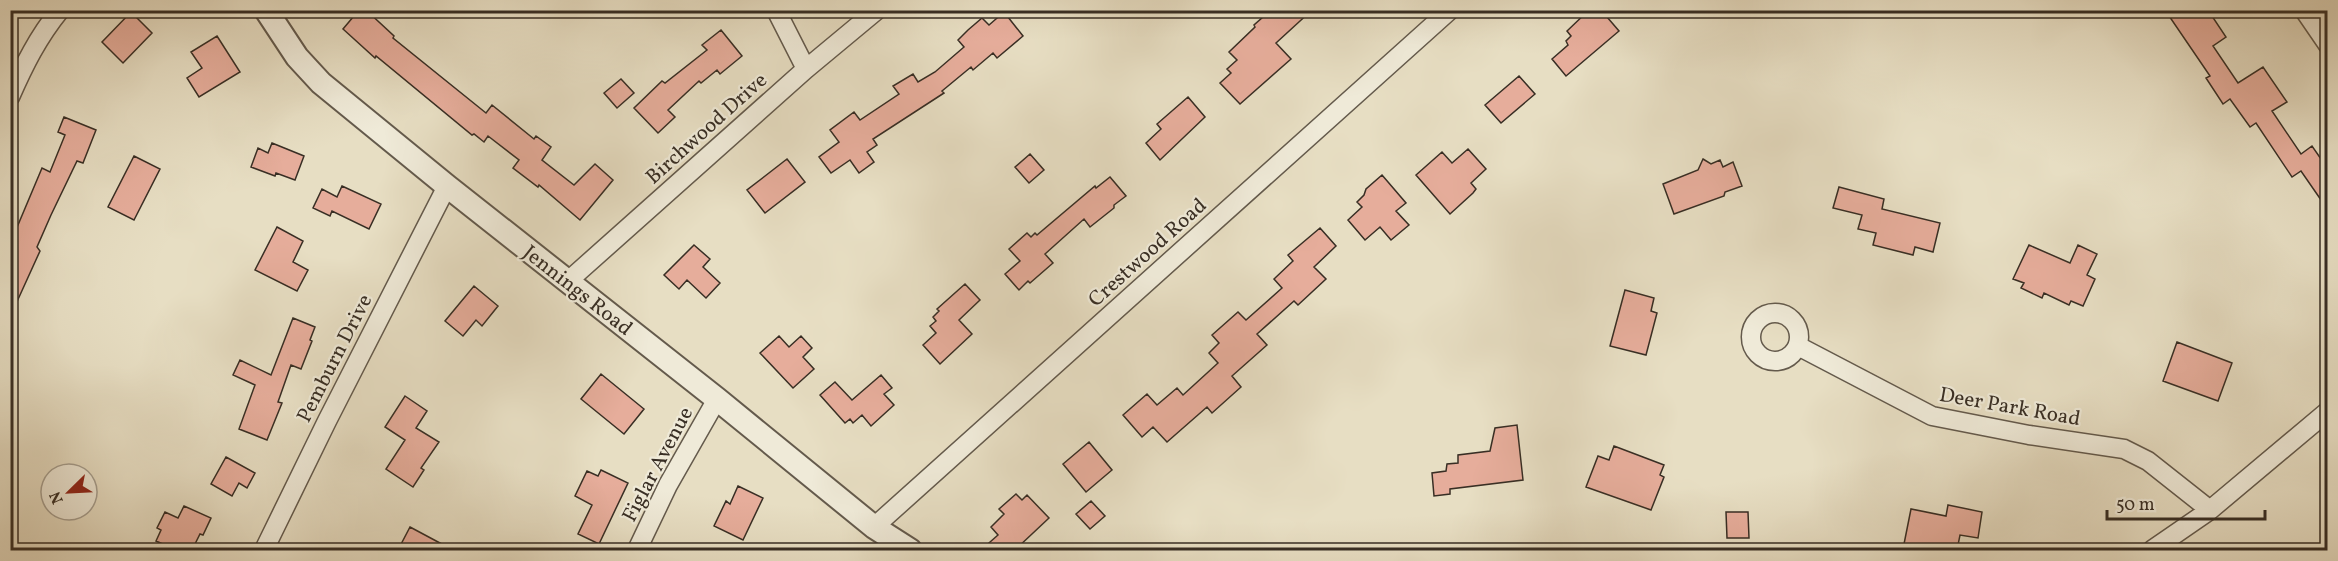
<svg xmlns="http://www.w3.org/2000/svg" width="2338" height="561" viewBox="0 0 2338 561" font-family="Vollkorn,serif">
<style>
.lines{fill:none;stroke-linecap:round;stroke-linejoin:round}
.stream{stroke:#71837d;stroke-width:6}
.building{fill:#e6ad9b;stroke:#382e24;stroke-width:1.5}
.minor-casing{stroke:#645a4c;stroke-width:21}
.tertiary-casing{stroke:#645a4c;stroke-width:26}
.minor{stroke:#efead8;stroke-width:18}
.tertiary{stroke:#efead8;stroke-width:22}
.labels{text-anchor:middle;stroke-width:4.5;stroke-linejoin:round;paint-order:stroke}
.street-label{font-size:21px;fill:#382e24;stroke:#efead8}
</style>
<rect width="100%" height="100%" fill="#e7dec3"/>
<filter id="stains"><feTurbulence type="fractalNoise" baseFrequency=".00333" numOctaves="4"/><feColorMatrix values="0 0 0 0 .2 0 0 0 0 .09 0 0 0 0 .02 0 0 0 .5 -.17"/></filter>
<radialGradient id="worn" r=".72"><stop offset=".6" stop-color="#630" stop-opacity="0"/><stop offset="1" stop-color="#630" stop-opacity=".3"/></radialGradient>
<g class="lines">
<path class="stream" d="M2316,550L2328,541"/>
</g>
<path class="building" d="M359,10H366L394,36L393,38L486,113L492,105L534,139L536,136L551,147L542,160L574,185L595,164L613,180L580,220L539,185L538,187L513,168L519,160L488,136L484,142L474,134L472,135L376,56L375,58L343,29Z
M1271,10H1312L1276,43L1291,59L1240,104L1220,83L1231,73L1227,69L1237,60L1229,52L1255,27L1254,25Z
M1589,10H1601L1619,31L1566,76L1552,59L1568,45L1566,41L1571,36L1567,31Z
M2165,10H2208L2226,37L2213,46L2238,83L2263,67L2287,102L2272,111L2301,154L2312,146L2328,169V210L2301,171L2292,177L2256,123L2250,127L2230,99L2223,104L2206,78L2210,76Z
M131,12L152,33L123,63L102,42Z
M1004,12L1023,36L997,58L993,53L973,70L971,67L942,91L944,93L873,139L877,145L867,152L874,162L859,173L850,160L831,173L819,157L839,142L830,130L854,112L860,120L899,94L893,86L913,74L918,82L935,72L964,47L958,40L968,30L982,18L989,25Z
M721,30L742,56L720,74L717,70L701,83L699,81L668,110L675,117L658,133L634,108L662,81L665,83L707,50L702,45Z
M217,36L240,72L199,97L187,78L202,68L191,52Z
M1519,76L1535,94L1501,123L1485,105Z
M621,79L634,93L617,108L604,93Z
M1188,97L1205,117L1160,160L1146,143L1161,129L1157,124Z
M64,117L96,130L83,163L77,161L51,215L37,247L40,251L10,317V244L42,168L50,172L65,135L58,132Z
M272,143L304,156L295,180L276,173L275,176L251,167L258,148L268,153Z
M1468,149L1486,169L1471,183L1476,189L1473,193L1450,214L1416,175L1442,152L1452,163Z
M1030,154L1044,170L1029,183L1015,167Z
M134,156L160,169L134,220L108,207Z
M787,159L805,182L765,213L747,190Z
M1703,159L1711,164L1720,160L1723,167L1733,162L1742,186L1725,192L1724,196L1674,214L1663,184L1698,170Z
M1382,175L1406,203L1396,211L1409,225L1391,240L1380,227L1365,240L1348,220L1362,207L1357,202L1364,195L1366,189Z
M1110,177L1126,196L1114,205V208L1090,227L1084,219L1045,254L1053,263L1030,283L1028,281L1019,290L1005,274L1020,261L1009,249L1027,233L1031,237L1035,233L1037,235L1095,186L1096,188Z
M342,186L381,204L369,229L332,211L330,216L313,208L322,189L337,197Z
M1839,187L1884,199L1882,209L1940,223L1933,252L1915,247L1913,255L1873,245L1876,233L1858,229L1862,215L1833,208Z
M277,227L303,241L293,262L308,270L297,291L255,270Z
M1320,228L1336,246L1314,267L1326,279L1298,305L1294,301L1257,334L1267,345L1232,376L1241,387L1212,413L1207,407L1167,442L1153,427L1142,437L1123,415L1147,394L1157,405L1177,388L1183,395L1218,363L1209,353L1219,343L1212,335L1238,312L1246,320L1282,288L1274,279L1293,261L1288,255Z
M694,245L710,259L703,267L720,283L706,298L687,280L679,289L664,275Z
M2029,245L2070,263L2078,245L2097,254L2087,275L2095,279L2083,306L2071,301L2069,305L2044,293L2042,298L2021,288L2024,283L2013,279Z
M965,284L980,300L959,320L972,334L940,364L923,345L936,333L930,326L936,321L933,317L939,311L937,309Z
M474,286L498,306L482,326L476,320L463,336L445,321Z
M1625,290L1654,298L1651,311L1657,313L1646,355L1610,346Z
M293,318L315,327L310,340L312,341L301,369L291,365L278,402L282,403L267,440L239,429L255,385L233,375L240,360L271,375Z
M779,336L789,347L801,336L812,348L803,357L814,369L793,388L760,353Z
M2177,342L2232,363L2218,401L2163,381Z
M601,374L644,409L624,434L581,399Z
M881,375L892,388L884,394L894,405L871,426L862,415L853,423L850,419L845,423L820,395L835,382L852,400Z
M405,396L427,411L416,428L439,442L421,468L424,470L413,487L386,469L405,440L385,427Z
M1517,425L1523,480L1450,489V494L1434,496L1432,473L1446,471L1447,464L1458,463V455L1490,451L1495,428Z
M1089,442L1112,470L1086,492L1063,464Z
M1614,446L1664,465L1660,475L1664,477L1651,510L1586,487L1598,456L1609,460Z
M226,457L255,473L247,488L239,483L232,496L211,484Z
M601,470L628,483L599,544L578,534L592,505L575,496L587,471L598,476Z
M738,486L763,498L743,540L714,526L726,501L730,504Z
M1016,494L1022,500L1027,495L1049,518L1015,550H981L998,535L991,527L1004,514L999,509Z
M1091,501L1105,516L1090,529L1076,514Z
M1948,505L1982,512L1978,538L1960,535L1957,550H1925V548L1904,544L1911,509L1946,516Z
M184,506L211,518L203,535L200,534L192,550H176L156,541L161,530L157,528L165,512L178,518Z
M1726,512H1748L1749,538H1727Z
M410,527L453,550H398Z"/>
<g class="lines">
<defs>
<path id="minor" d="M776,10L806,69
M2304,10L2328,45
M10,97C24,65 38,37 60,10
M567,282L806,69L877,10
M1751 337a24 24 0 1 1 48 0a24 24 0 1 1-48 0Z
M1798,346L1932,416L2029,435L2124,449L2148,461L2210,510
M874,527L1450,10
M264,550L327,421L447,186
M637,550L668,485L717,399
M2152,550L2210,510L2328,411"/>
<path id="tertiary" d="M266,10L297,57L321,83L447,186L717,399L874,527L910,550"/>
</defs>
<use href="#minor" class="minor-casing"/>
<use href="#tertiary" class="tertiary-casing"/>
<use href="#minor" class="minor"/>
<use href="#tertiary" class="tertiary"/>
</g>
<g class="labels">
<g class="street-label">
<text transform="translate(706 128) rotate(-42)" y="7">Birchwood Drive</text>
<text transform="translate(1147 252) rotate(-42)" y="7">Crestwood Road</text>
<text transform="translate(578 290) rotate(38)" y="7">Jennings Road</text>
<text transform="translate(334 358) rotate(-63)" y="7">Pemburn Drive</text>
<text transform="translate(2010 406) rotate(10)" y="7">Deer Park Road</text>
<text transform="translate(657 464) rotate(-62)" y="7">Figlar Avenue</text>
</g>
</g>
<rect width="2338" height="561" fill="none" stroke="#e7dec3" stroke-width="36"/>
<rect x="12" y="12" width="2314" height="537" fill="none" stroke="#382e24" stroke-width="3"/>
<rect x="18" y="18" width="2302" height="525" fill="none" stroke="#382e24" stroke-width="1.5"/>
<g transform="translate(69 492) rotate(246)"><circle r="28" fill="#efead8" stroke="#a69f90" stroke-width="1.5"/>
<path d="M0-4.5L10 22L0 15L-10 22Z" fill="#8f2418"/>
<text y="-9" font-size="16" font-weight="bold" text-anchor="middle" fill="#382e24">N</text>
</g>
<path d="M2107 510v9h158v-9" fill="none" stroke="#382e24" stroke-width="3"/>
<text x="2116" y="510" font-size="18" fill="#382e24" stroke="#efead8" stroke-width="4.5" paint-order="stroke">50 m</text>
<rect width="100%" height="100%" filter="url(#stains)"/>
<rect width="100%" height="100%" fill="url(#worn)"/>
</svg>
